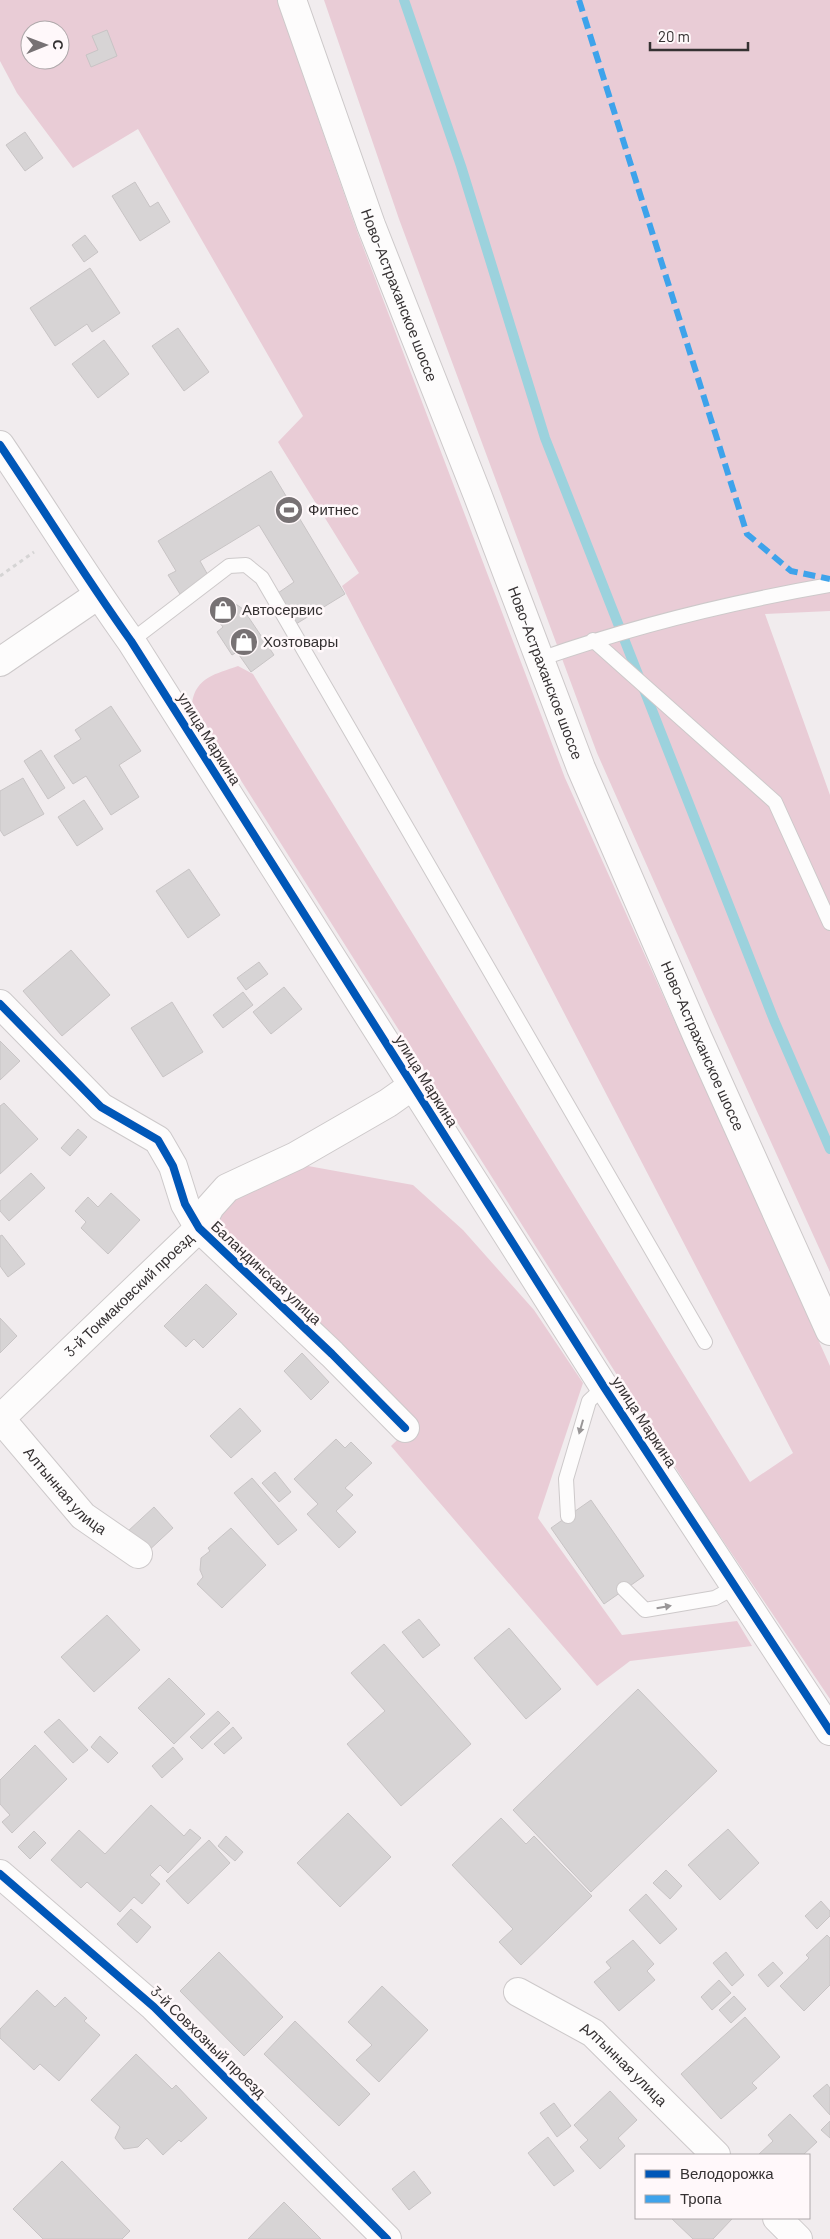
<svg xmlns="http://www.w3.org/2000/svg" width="830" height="2239" viewBox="0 0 830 2239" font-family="Barlow,sans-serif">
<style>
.green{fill:#e9ccd6;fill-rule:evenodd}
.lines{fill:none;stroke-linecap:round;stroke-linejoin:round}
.stream{stroke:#9cd2dd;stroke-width:10}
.building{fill:#d7d4d5;stroke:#c8c4c5}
.lane-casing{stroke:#cdc9ca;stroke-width:16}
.street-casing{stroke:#cdc9ca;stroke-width:30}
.secondary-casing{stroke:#cdc9ca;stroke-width:30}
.primary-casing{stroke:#cdc9ca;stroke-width:30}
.path{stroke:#d5d4d4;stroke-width:3;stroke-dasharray:4 4;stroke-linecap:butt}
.lane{stroke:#fdfcfc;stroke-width:14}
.street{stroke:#fdfcfc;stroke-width:28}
.secondary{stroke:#fdfcfc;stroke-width:28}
.primary{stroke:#fdfcfc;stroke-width:28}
.quiet{stroke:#3ea3eb;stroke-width:6;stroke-dasharray:12 6;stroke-linecap:butt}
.cycleway-casing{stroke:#fff8fa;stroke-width:11}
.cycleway{stroke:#0057b8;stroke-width:8}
.oneway{fill:#999697}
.labels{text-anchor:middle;stroke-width:5;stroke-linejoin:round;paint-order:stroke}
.street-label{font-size:15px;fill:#353132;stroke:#fff8fa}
.poi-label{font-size:15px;fill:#353132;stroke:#fff8fa;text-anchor:start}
</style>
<rect width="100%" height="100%" fill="#f1ecee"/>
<path class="green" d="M0,0H277L357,231L565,778L830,1366V1699L703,1511L192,703C196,677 216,674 238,666L253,674L750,1482L793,1453L342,586L359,573L278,442L303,416L138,129L73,168L17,93L0,61ZM30,30H60V60H30Z
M324,0H830V611L765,614L830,795V1272L711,1010L597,753L399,219Z
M297,1164L413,1185L463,1230L534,1310L583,1383L538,1518L622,1635L737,1621L752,1646L630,1661L597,1686L391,1446L414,1424L223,1237L219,1217L234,1198Z"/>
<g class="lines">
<path class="stream" d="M404,0L461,166L545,438L774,1020L830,1149"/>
</g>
<path class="building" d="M107,30L117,56L91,67L86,55L98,50L92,36Z
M25,132L43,158L25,171L6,145Z
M135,182L150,207L158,202L170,222L140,241L112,196Z
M85,235L98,252L84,262L72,245Z
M90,268L120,313L92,332L87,324L55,346L30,308Z
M178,328L209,372L184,391L152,346Z
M104,340L129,374L98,398L72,364Z
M271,471L345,594L296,624L278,593L294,582L259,525L200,561L209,577L180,594L168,575L176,571L158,541Z
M224,596L243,609L274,655L251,672L237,652L232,655L217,632L223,627L209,610Z
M111,706L141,751L119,765L139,797L111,815L86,776L73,784L54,756L81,739L75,730Z
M41,750L65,788L48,799L24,761Z
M23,778L44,814L4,836L0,830V791Z
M84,800L103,829L77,846L58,817Z
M189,869L220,915L188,938L156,891Z
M71,950L110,995L62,1036L23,991Z
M259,962L268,974L246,990L237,978Z
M284,987L302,1009L271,1034L253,1012Z
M243,992L253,1005L223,1028L213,1015Z
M172,1002L203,1052L163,1077L131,1028Z
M0,1041L20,1061L0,1080Z
M4,1103L38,1139L0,1174V1106Z
M78,1129L87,1137L70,1156L61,1148Z
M31,1173L45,1188L9,1221L0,1211V1201Z
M111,1193L140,1220L108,1254L81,1228L86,1222L75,1211L88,1197L98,1207Z
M2,1235L25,1264L8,1277L0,1266V1236Z
M206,1284L237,1314L203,1348L194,1339L186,1347L164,1326Z
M0,1318L17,1336L0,1353Z
M302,1353L329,1382L311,1400L284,1371Z
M240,1408L261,1431L231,1458L210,1436Z
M336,1439L345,1448L351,1442L372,1463L345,1488L353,1495L336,1511L356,1532L339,1548L307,1514L318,1504L294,1479Z
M275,1472L291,1492L279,1502L262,1483Z
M252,1478L297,1530L278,1545L234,1493Z
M591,1500L644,1576L604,1604L551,1528Z
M154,1507L173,1528L146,1553L127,1532Z
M231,1528L266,1565L222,1608L197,1584L203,1577L200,1570L201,1558L210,1551L208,1548Z
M107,1615L140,1650L94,1692L61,1657Z
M419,1619L440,1645L423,1658L402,1632Z
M509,1628L561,1689L526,1719L474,1658Z
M384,1644L471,1744L401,1806L347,1744L385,1711L351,1673Z
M169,1678L205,1714L174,1744L138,1708Z
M638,1689L717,1771L591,1892L513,1810Z
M218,1711L230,1723L202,1749L190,1737Z
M59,1719L88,1750L73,1763L44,1732Z
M233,1727L242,1738L224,1754L214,1744Z
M100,1736L118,1753L108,1763L91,1747Z
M35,1745L67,1779L12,1833L2,1822L10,1815L0,1804V1780Z
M173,1747L183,1759L162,1778L152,1766Z
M151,1805L184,1836L190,1829L201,1838L168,1873L160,1865L150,1875L160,1884L142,1904L134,1897L120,1912L87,1882L81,1888L51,1860L79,1830L105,1854Z
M348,1813L391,1857L340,1907L297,1863Z
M501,1818L526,1844L534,1836L592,1896L521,1965L499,1942L513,1929L452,1865Z
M728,1829L759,1863L720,1900L688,1865Z
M34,1831L46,1843L30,1859L18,1847Z
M226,1836L243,1852L235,1861L218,1846Z
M209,1840L230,1863L188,1904L166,1881Z
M666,1870L682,1886L670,1899L653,1883Z
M646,1894L677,1929L660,1944L629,1910Z
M821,1901L830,1911V1916L817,1929L805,1916Z
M131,1909L151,1927L137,1943L117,1924Z
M827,1935L830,1938V1985L804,2011L780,1986L809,1958L806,1955Z
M633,1940L654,1964L647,1971L655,1980L619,2011L594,1982L611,1968L606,1962Z
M219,1952L283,2017L244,2056L180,1991Z
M726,1952L744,1975L732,1986L713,1963Z
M773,1962L783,1973L768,1987L758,1975Z
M719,1980L731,1993L712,2010L701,1997Z
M382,1986L428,2030L379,2082L356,2060L372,2045L348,2022Z
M37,1990L55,2007L65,1997L87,2018L84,2021L100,2035L59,2081L40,2064L34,2070L0,2038V2029Z
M734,1996L746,2009L731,2023L719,2010Z
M745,2017L780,2057L752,2083L757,2088L721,2119L681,2074Z
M295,2021L370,2094L339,2126L264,2054Z
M136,2054L172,2089L176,2085L207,2118L181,2142L179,2140L163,2155L147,2138L138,2147L124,2149L115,2138L120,2127L91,2100Z
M827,2084L830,2088V2115L813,2096Z
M610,2091L637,2120L618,2138L625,2146L600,2169L580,2147L588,2140L574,2125Z
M554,2103L571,2126L557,2137L540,2113Z
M790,2114L817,2142L803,2155H758L773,2141L768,2135Z
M830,2121V2138L821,2130Z
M548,2137L574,2171L554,2186L528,2153Z
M62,2161L130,2231L122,2239H43L13,2209Z
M414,2171L431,2193L409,2210L392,2189Z
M284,2202L321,2239H248Z
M671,2218H731L732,2219L713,2239H693Z"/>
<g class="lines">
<defs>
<path id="lane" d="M593,640L775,802L830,923
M131,641L229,566L246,565L262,578L705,1342
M540,659C634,626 732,602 830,585
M568,1516L566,1479L589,1401L604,1387
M624,1589L645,1610L715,1598L735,1587"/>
<g id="street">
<path d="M0,1004L101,1107L158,1140L173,1166L185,1204L199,1228L332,1354L405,1428"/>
<path id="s1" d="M0,1418L83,1516L138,1554"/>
<path id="s2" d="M0,1419L199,1228L210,1207L227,1188L296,1156L388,1103L412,1086"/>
<path d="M0,1874L154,2007L387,2239"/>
<path id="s3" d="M518,1992L593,2033L716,2155"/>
<path d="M777,2218L798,2239"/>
</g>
<path id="secondary" d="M0,445C44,510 85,577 131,641L604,1387L830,1731
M0,662L98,595"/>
<g id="primary">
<path id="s4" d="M292,0L371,225L478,496L581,768L698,1038L830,1331"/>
</g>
</defs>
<use href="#lane" class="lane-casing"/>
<use href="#street" class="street-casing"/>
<use href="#secondary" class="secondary-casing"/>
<use href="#primary" class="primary-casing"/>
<path class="path" d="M0,576L34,552"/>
<use href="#lane" class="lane"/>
<use href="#street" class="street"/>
<use href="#secondary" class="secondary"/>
<use href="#primary" class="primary"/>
<path class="quiet" d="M579,0L747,534L791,571L830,579"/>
<defs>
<path id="cycleway" d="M0,445C44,510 85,577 131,641L604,1387L830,1731
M0,1004L101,1107L158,1140L173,1166L185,1204L199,1228L332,1354L405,1428
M0,1874L154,2007L387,2239"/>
</defs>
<use href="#cycleway" class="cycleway-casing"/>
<use href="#cycleway" class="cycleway"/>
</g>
<defs><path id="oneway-solid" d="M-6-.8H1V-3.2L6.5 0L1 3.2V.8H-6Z" transform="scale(1.25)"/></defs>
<g class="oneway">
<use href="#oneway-solid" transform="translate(581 1427) rotate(106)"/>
<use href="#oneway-solid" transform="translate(664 1607) rotate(-10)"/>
</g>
<defs>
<symbol id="stadium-disc" viewBox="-11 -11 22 22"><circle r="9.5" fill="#777274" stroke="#fff8fa"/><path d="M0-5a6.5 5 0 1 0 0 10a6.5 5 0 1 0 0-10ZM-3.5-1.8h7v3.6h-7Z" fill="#fff"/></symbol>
<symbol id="shop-disc" viewBox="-11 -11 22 22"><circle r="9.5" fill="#777274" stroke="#fff8fa"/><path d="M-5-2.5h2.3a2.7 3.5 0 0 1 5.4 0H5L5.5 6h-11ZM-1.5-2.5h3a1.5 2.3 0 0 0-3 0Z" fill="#fff"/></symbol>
</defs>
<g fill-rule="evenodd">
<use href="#stadium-disc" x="273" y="494" width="32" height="32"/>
<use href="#shop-disc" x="207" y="594" width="32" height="32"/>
<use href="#shop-disc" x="228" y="626" width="32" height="32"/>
</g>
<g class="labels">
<g class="street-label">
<text dy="5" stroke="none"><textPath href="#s4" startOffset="314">Ново-Астраханское шоссе</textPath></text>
<text dy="5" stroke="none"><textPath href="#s4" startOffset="719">Ново-Астраханское шоссе</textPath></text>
<text transform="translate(209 739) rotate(58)" y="5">улица Маркина</text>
<text dy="5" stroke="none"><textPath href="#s4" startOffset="1124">Ново-Астраханское шоссе</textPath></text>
<text transform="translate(426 1081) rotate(58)" y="5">улица Маркина</text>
<text transform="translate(266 1273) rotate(43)" y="5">Баландинская улица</text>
<text dy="5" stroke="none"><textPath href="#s2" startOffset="179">3-й Токмаковский проезд</textPath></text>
<text transform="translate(644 1422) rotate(57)" y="5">улица Маркина</text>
<text dy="5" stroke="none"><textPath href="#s1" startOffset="98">Алтынная улица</textPath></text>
<text transform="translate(208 2042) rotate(44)" y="5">3-й Совхозный проезд</text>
<text dy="5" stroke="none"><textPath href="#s3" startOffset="129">Алтынная улица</textPath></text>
</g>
<g class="poi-label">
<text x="308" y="515">Фитнес</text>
<text x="242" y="615">Автосервис</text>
<text x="263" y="647">Хозтовары</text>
</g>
</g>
<rect x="635" y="2154" width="175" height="65" fill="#fff8fa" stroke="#aea8aa"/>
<rect x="645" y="2170" width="25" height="8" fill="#0057b8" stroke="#aea8aa"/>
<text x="680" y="2179" font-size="15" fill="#353132">Велодорожка</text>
<rect x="645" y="2195" width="25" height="8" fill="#3ea3eb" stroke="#aea8aa"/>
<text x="680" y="2204" font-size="15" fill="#353132">Тропа</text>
<g transform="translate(45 45) rotate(89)"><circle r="24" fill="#fff8fa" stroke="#aea8aa"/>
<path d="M0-4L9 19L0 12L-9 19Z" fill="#777274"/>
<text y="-8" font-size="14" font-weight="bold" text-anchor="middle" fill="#353132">С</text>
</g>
<path d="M650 42v8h98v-8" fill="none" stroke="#353132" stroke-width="2.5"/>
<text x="658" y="42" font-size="15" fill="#353132" stroke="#fff8fa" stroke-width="4" paint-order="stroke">20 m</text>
</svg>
